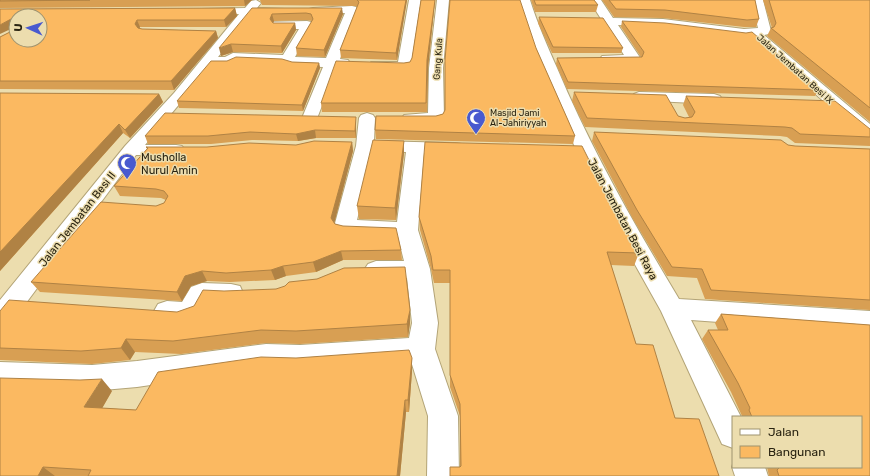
<svg xmlns="http://www.w3.org/2000/svg" width="870" height="476" viewBox="0 0 870 476" font-family="Rubik,sans-serif">
<style>
.lines{fill:none;stroke-linecap:round;stroke-linejoin:round}
.minor-casing{stroke:#b3a477;stroke-width:2}
.minor{fill:#fff;fill-rule:evenodd}
.wall{fill:#d89f53}
.shaded-wall{fill:#b08244}
.building{fill:#fbb961;stroke:#b08244;fill-rule:evenodd}
.labels{text-anchor:middle;stroke-width:3;stroke-linejoin:round;paint-order:stroke}
.far-street-label{font-size:9px;fill:#292311;stroke:#ecddae}
.far-poi-label{font-size:9px;fill:#292311;stroke:#ecddae;text-anchor:start}
.poi-label{font-size:11px;fill:#292311;stroke:#ecddae;text-anchor:start}
.street-label{font-size:11px;fill:#292311;stroke:#ecddae}
</style>
<rect width="100%" height="100%" fill="#ecddae"/>
<g class="lines">
<defs>
<path id="minor" d="M256,0L261,3L257,8L285,9L287,11L285,13L281,14H252L218,57H225L233,53L283,55L299,29H265L261,28L259,25L261,22L307,21L311,22L313,25L295,57L326,58L345,13L313,14L309,13L307,11L309,9L313,8L352,6L356,7L358,9L340,59L348,60L350,63L348,66L337,67L316,121L310,123L304,121L302,118L323,67L293,66L284,63L237,61L229,65H212L145,145H176L182,146L185,150L182,154L176,155H136L9,326L0,329V300L125,146L174,93L239,14H205L201,13L199,11L201,9L245,8L251,1Z
M409,0H421L411,66L409,69L404,70L371,68L369,65L371,62H398Z
M437,0H449L443,68L444,118L442,121L436,123L404,121L402,118L404,115L428,113L429,68Z
M518,0H530C537,23 547,45 557,68C591,149 634,224 679,299L870,311V333L691,320L741,417H733V448L722,444L661,311L610,220L577,152L552,94L523,17Z
M589,0H601L613,18L663,19L744,29L758,28L751,0H763L771,31L769,34L764,35L870,124V138L864,137L750,36L744,37L663,27L618,25L641,59L639,62L634,63L602,62L600,59L602,56L624,55Z
M639,92L714,94L720,96L722,99L720,102L714,104L634,100L631,97L634,94Z
M367,113L373,115L375,118L374,141L455,143L461,144L464,148L461,152L455,153H424L418,230L430,269L438,323L435,349L458,416L459,476H427L428,416L411,361L300,369L266,368L137,387L92,391L0,388V362L92,365L137,361L266,344L300,345L409,338L412,323L407,278L376,279L368,276L364,270L368,264L376,261H404L398,237L345,234L337,232L334,227L356,146L359,118L361,115ZM373,151L406,152L397,222L357,220Z
M202,283L231,284L240,286L243,293L240,300L231,302H208C205,307 203,314 198,318C189,326 169,322 158,318L154,311L158,304L167,301L182,302L191,287Z
M733,464V467H765L768,476H735L732,467Z"/>
</defs>
<use href="#minor" class="minor-casing"/>
<use href="#minor" class="minor"/>
</g>
<path class="wall" d="M0,0H252L245,6L0,8Z
M260,0H407L397,60L341,58L340,50L357,7L356,6L262,5Z
M421,0H435L428,68L427,112H322L321,103L404,63L410,62L412,58Z
M531,0H594L598,5L596,12H535Z
M602,0H755L759,19L756,27H744L663,18L614,17Z
M763,0H870V122L767,36L771,28H772Z
M235,8L237,16L226,27H140L139,28L142,29L216,31L218,38L174,90L0,89V37L12,31V28L0,9Z
M252,8L343,14L325,57L297,56L296,48L312,21L307,20L274,21L273,23H295L296,30L282,53L233,52L221,56Z
M539,17L623,48L621,53H552L538,23Z
M622,21L819,90L815,96L567,89L556,64L557,58L641,57L621,27Z
M536,48L575,136L573,144L376,139L375,130L436,116L443,114L445,110Z
M292,62L319,63L320,68L303,111L179,108L177,101Z
M574,92L685,118L689,117L683,105L686,96L870,129V146L795,143L787,137L780,136L585,127L572,101Z
M0,93L159,94L163,102L130,138L123,133L0,271Z
M356,124V138H316L298,141L252,140L211,144H148L145,136Z
M594,132L788,145L795,146L870,149V310L705,299L697,278L667,276L633,219L592,141Z
M404,141V153L396,220L359,219L357,206Z
M352,142L353,151L334,223L335,224L401,250L402,260H343L316,272L286,276L275,280L230,282L207,281L191,286L182,301L40,292L31,282L156,206L164,203L166,200L161,198L120,196L114,186L147,149L146,147H207L296,145Z
M613,208L639,253L634,266L611,265L636,344L675,418L719,476H450V467H460V416L450,387V283H434L431,269L420,230L419,217Z
M410,310V323L408,337L300,344L266,343L181,354L135,352L130,360L92,364L0,360V311L177,312Z
M721,314L870,325V476H769L767,467H861V417H742V416L731,392L702,339L708,330H718L715,323Z
M296,358H412V371L409,412H406L400,476H0L112,391L102,408L136,410Z"/>
<path class="shaded-wall" d="M244,0H252L245,6Z
M406,0H407L397,60L396,53Z
M435,0L428,68L427,112V60Z
M235,8L237,16L226,27L224,20Z
M342,8L343,14L325,57L324,50Z
M272,14L274,21L272,26L270,19Z
M11,19L15,27L0,34V25Z
M137,20L140,27L138,32L135,24Z
M295,23L296,30L282,53L281,46Z
M216,31L218,38L174,90L171,81Z
M231,44L233,52L221,56L219,48Z
M319,63L320,68L303,111L302,105Z
M159,94L163,102L130,138L125,130Z
M356,117V138L355,131Z
M119,124L123,133L0,271V252Z
M315,130L316,138L298,141L296,134Z
M404,141V153L396,220L395,208Z
M352,142L353,151L333,228L331,218Z
M341,251L343,260L316,272L313,262Z
M283,266L286,276L275,280L271,270Z
M202,271L207,281L191,286L182,301L177,292L185,276Z
M410,310V323L408,337L407,324Z
M126,339L135,352L130,360L121,348Z
M412,358V371L409,412L408,400Z
M102,379L112,391L96,419L84,407Z
M405,400L406,412L400,476H397Z
M43,467L55,476H38Z"/>
<path class="building" d="M0,0H90L0,1Z
M357,0H406L396,53L340,50L359,2Z
M421,0H435L427,60L426,103H321L336,61L404,63L410,62L412,58Z
M450,0H520L536,48L575,136L375,130L376,116H436L443,114L445,110V60Z
M534,0H594L598,5H536Z
M609,0H755L759,19L747,20L665,10L616,9Z
M769,0H870V108L771,28L774,27L776,23Z
M235,8L224,20H137L135,24L138,28L142,29L216,31L171,81H0V37L12,31L13,20L11,19L0,25V9ZM16,16H40V40H16Z
M252,8H342L324,50L296,48L313,19L311,14L306,13L272,14L270,19L273,23H295L281,46L231,44L219,48Z
M539,17L603,18L623,48L553,47Z
M622,21L665,23L746,33L752,32L819,90L568,82L557,58L642,57L644,52Z
M236,57L282,59L292,62L319,63L302,105L177,101L211,61H227Z
M574,92L666,95L678,116L685,118L692,117L695,112L686,96L835,101L870,129V137L800,134L792,128L785,127L587,118Z
M0,93L159,94L125,130L119,124L0,252Z
M165,113L356,117L355,131L315,130L296,134L250,132L208,136H145Z
M594,132L781,140L788,145L795,146L870,149V300L711,290L702,269L672,267L637,210Z
M373,140L404,141L395,208L357,206Z
M314,141L352,142L331,218L335,224L343,226L396,228L401,250L341,251L313,262L283,266L271,270L226,273L202,271L185,276L177,292L31,282L101,202L156,206L164,203L168,196L164,191L156,189L114,186L148,148L146,147H207L249,143L296,145Z
M425,142L582,146L613,208L639,253L607,252L636,344L653,345L675,418L699,419L719,476H450V467H460L461,466L460,404L450,375V270H433L431,256L419,217Z
M405,267L410,310L407,324L296,331L261,330L173,341L126,339L121,348L81,351L0,348V311L9,300L177,312L194,306L203,290L224,291L276,289L285,286L289,282L317,279L344,268Z
M721,314L870,325V476H779L777,470L779,468L778,467H861V417H752L749,410L750,408L738,383L708,330H728Z
M409,350L412,358L408,400H405L397,476H88L91,470L43,467L38,476H0V378L80,380L102,379L84,407L136,410L158,372L261,357L296,358Z"/>
<defs>
<symbol id="mosque-pin" viewBox="-11 -11 22 30"><path d="M0 17L-7.5 6A9.5 9.5 0 1 1 7.5 6Z" fill="#495acf" stroke="#ecddae"/><path d="M3.5-4.9A6 6 0 1 0 3.5 4.9A5 5 0 1 1 3.5-4.9Z" fill="#fff"/></symbol>
</defs>
<g fill-rule="evenodd">
<use href="#mosque-pin" x="465" y="107" width="22" height="30"/>
<use href="#mosque-pin" x="116" y="152" width="22" height="30"/>
</g>
<g class="labels">
<g class="far-street-label">
<text transform="translate(438 59) rotate(-86)" y="3">Gang Kula</text>
<text transform="translate(795 69) rotate(42)" y="3">Jalan Jembatan Besi IX</text>
</g>
<g class="far-poi-label">
<text x="490" y="116">Masjid Jami<tspan x="490" dy="10">Al-Jahiriyyah</tspan></text>
</g>
<g class="poi-label">
<text x="141" y="161">Musholla<tspan x="141" dy="13">Nurul Amin</tspan></text>
</g>
<g class="street-label">
<text transform="translate(77 219) rotate(-52)" y="4">Jalan Jembatan Besi II</text>
<text transform="translate(623 219) rotate(62)" y="4">Jalan Jembatan Besi Raya</text>
</g>
</g>
<rect x="732" y="416" width="130" height="52" fill="#ecddae" stroke="#9e936f"/>
<rect x="740" y="429" width="20" height="6" fill="#ffffff" stroke="#9e936f"/>
<text x="768" y="436" font-size="12" fill="#292311">Jalan</text>
<rect x="740" y="446" width="20" height="12" fill="#fbb961" stroke="#9e936f"/>
<text x="768" y="456" font-size="12" fill="#292311">Bangunan</text>
<g transform="translate(28 28) rotate(273)"><circle r="19" fill="#ecddae" stroke="#9e936f"/>
<path d="M0-3L7 15L0 10L-7 15Z" fill="#495acf"/>
<text y="-6" font-size="11" font-weight="bold" text-anchor="middle" fill="#292311">U</text>
</g>
</svg>
